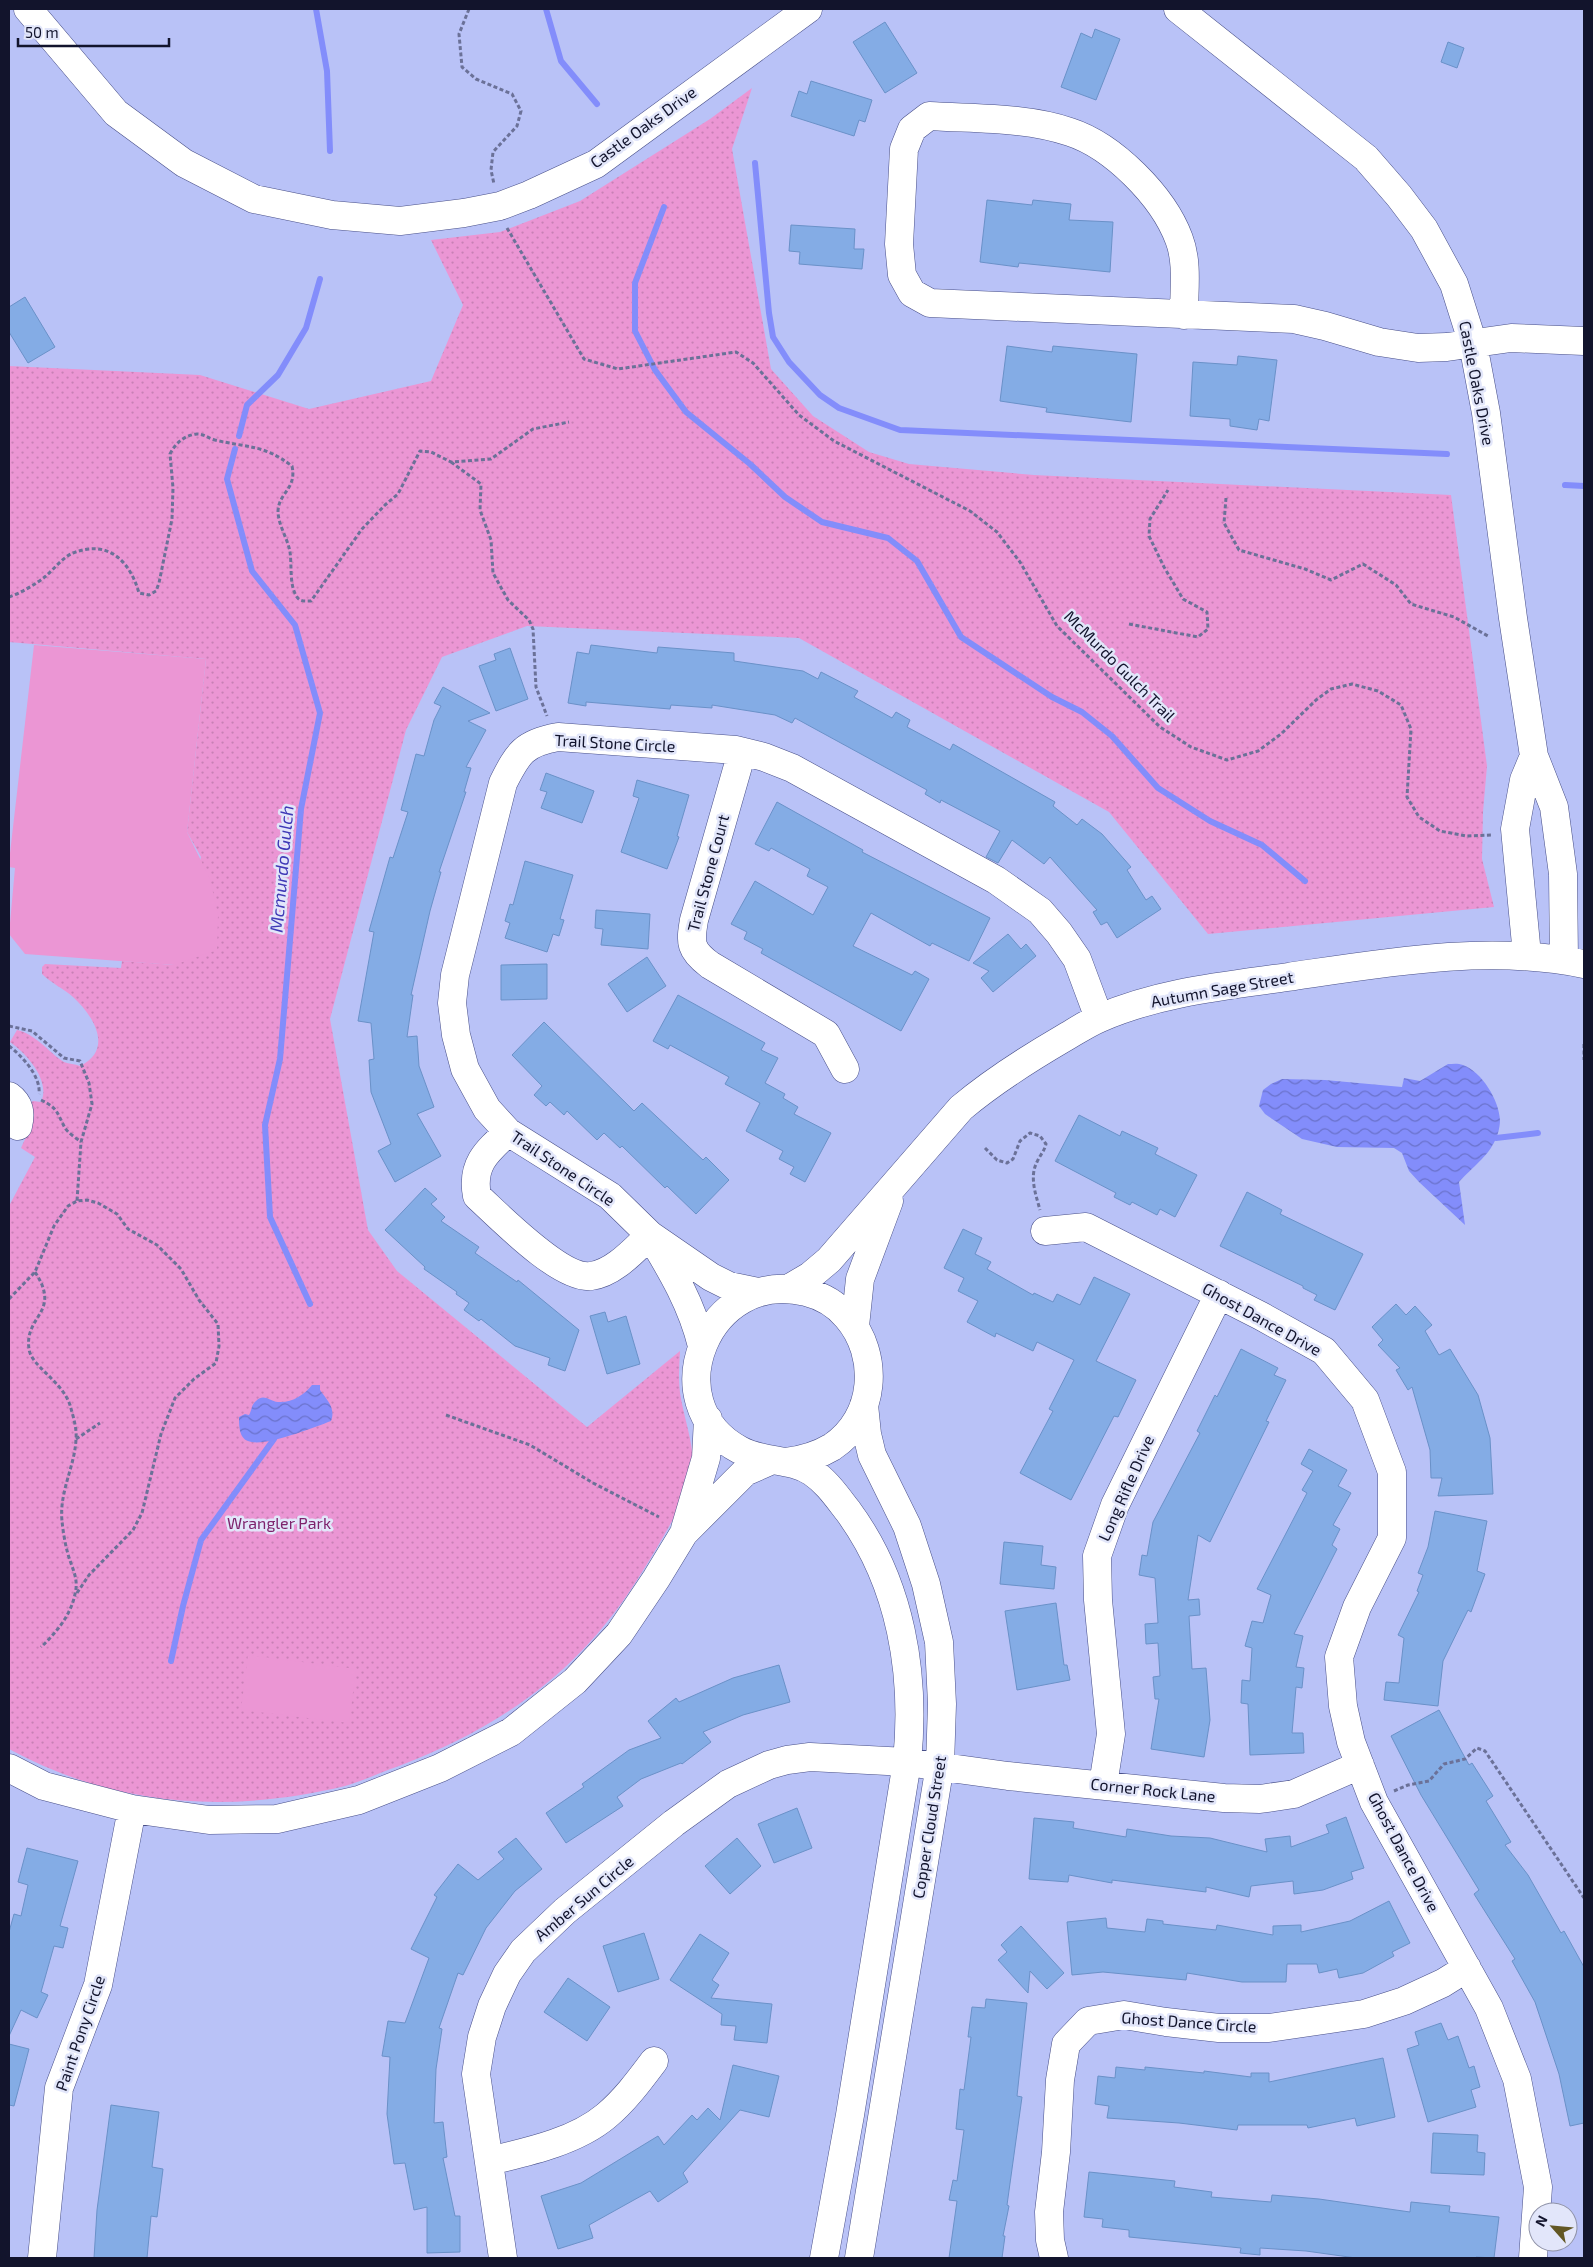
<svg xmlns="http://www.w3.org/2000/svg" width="1593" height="2267" viewBox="0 0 1593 2267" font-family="'Exo 2',sans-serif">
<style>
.green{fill:url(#green-dots)}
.pitch{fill:#eb96d4}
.water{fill:url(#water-waves)}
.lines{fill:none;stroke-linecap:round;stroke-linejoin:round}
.stream{stroke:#838dfb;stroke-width:6}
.building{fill:#84ace5;stroke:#6a91c8}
.minor-casing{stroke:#484f88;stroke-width:29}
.path{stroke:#6b7198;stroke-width:3;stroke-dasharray:4 2.5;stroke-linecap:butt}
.minor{stroke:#fff;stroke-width:28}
.labels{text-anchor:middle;stroke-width:5;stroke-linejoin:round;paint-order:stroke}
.street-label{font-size:16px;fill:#12142c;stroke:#e2e6fa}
.park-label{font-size:16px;fill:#7e226c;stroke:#e2e6fa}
.water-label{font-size:18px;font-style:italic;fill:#3f39b6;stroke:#e2e6fa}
</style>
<defs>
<pattern id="green-dots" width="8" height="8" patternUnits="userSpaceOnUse" patternTransform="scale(1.25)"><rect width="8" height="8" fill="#eb96d4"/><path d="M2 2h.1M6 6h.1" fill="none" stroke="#c880b6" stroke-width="1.8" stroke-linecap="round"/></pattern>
<pattern id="water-waves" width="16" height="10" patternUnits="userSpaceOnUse" patternTransform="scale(1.25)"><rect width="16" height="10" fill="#838dfb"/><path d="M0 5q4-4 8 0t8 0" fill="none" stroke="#6a72cb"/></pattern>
</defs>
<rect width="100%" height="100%" fill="#b9c2f7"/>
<path class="green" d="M752,88L732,149L771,369L813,416L869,452L909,464L1034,475L1451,495L1487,766L1483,812L1482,859L1494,907L1208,934L1109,812L799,638L527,626L442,657L406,730L330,1019L368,1230L397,1271L587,1427L680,1351C679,1367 678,1383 681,1399C688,1435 699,1455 688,1493C686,1500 680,1508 676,1514C665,1534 654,1553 642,1572C583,1669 504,1726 399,1766C381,1772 363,1781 345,1786C229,1814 115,1807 9,1749V1206L35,1157L21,1148C28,1132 36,1121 30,1103L33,1101L41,1102C51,1081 27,1054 10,1042L17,1030C37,1035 47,1051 64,1062C69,1064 75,1064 80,1066C114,1050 94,1016 73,997C64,989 51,983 42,974V967L45,964L121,968L122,961L174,965L201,857L187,832L206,659L9,642V366L200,375L309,409L431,381L463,305L431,240L500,232L580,201L710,119Z"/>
<path class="pitch" d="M34,645L206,659L187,832L210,879L218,915L217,950L174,965L25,954L9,934L15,868L9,867V862Z
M248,1655L356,1669L349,1723L241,1710Z"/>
<path class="water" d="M1448,1064C1452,1064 1458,1063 1463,1065C1482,1072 1499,1100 1500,1120C1500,1128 1497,1139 1492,1146C1487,1156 1468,1172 1459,1182L1465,1225L1419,1182L1409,1171L1402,1153L1394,1148L1337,1147L1302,1139L1265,1114L1259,1106L1263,1090L1271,1084L1282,1079L1325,1080L1402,1087L1404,1078L1420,1081Z
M312,1385H320V1390C327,1400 336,1408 331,1421C315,1427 263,1448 248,1441C239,1438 239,1425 239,1417L245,1414L249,1415C252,1410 251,1405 256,1401C264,1393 269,1401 278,1402C292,1403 304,1395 312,1385Z"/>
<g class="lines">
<path class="stream" d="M316,9L327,71L330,151
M546,9L561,61L597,104
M755,163L769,313L773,337L789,362L820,395L839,408L900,430L1447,454
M664,207L635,283V331L655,370L686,412L750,464L785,497L822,522L888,538L917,561L961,637L1052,697L1082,712L1112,736L1158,788L1210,821L1262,845L1305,881
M239,436L247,405L278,375L306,328L320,279
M235,449L227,479L252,571L295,625L320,713L301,809L280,1059L265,1125L270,1217L310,1304
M1565,485L1584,486
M1496,1138L1538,1133
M171,1661L183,1606L201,1540L274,1439"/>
</g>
<path class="building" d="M885,22L917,73L885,93L853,42Z
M1095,29L1120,39L1096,100L1061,87L1081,33L1092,38Z
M1448,42L1464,48L1457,68L1441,62Z
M811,81L872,100L865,122L859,120L854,136L791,116L799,91L807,94Z
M987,200L1032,205L1033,200L1071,204L1069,220L1113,222L1110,272L1019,263L1018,267L980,262Z
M791,225L855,229L854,249H864L862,269L799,264L800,252L789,251Z
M25,297L55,347L28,363L9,332V307Z
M1007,346L1052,352L1053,346L1137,354L1131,422L1046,412L1047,408L1000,401Z
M1238,356L1277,360L1269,421L1259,419L1257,430L1230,426V419L1190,416L1193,362L1237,365Z
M591,645L657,653L658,647L734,653V661L803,671L818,679L821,672L858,691L854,697L892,718L896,712L910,720L907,727L950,750L953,744L1055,802L1053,806L1077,825L1082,819L1102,834L1131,867L1127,870L1146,900L1152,896L1161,909L1117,938L1107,922L1101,925L1093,912L1097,910L1050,857L1044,864L1012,840L998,863L986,857L1000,831L941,800L940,803L925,794L927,790L795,718L792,723L775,715L712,705V708L671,705L670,709L586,702V706L568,703L577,652L589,654Z
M510,648L528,699L496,711L479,666L496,660L494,654Z
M443,687L490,713L468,721L486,730L466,767L471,768L464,792H466L439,872H441L430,911L411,995H413L407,1037L417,1036L419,1066L434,1107L417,1114L441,1156L395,1182L378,1151L391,1144L371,1092L369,1060L374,1059L371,1023L358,1021L374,932L369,931L390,857L393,858L408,812L401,810L416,754L424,756L434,720L441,706L434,703Z
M546,773L594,791L582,823L541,808L547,792L540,790Z
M637,780L689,795L677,836L679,837L667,869L621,852L639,798L633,796Z
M777,802L863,850L862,852L990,918L969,961L932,943L930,946L871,913L853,946L912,975L915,971L929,979L901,1031L761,953L763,949L744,939L747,932L731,924L755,881L813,915L828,887L807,876L810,869L771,848L769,851L755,844Z
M525,861L573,875L560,919L564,920L559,936L553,934L547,952L505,938L510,923L505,921L510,904L513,905Z
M596,910L650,914L648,949L601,945L603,929L595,928Z
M1008,934L1021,949L1026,944L1036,956L993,992L981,978L989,971L973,963Z
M647,957L666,986L627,1012L608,984Z
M547,964V999L501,1000V965Z
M678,995L765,1043L761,1050L778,1058L765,1083L785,1094L783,1098L798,1107L794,1114L831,1133L805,1182L790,1174L794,1167L779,1159L783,1151L746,1131L760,1103L725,1084L729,1077L670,1045L668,1049L653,1041Z
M544,1022L634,1111L642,1103L703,1160L706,1157L729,1180L696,1214L667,1186L665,1188L622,1146L620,1148L604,1133L597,1140L567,1111L564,1115L550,1102L546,1106L534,1095L542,1086L512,1055Z
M1079,1115L1120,1136L1122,1131L1158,1148L1155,1154L1197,1175L1175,1217L1160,1209L1157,1215L1132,1202L1130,1205L1114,1197L1116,1193L1055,1161Z
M425,1188L437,1199L431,1204L445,1217L441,1221L479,1247L475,1253L517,1282L518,1280L579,1330L565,1371L548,1365L550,1358L515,1346L481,1319L479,1321L464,1310L469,1303L456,1294L457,1292L424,1269L425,1267L385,1230Z
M1247,1192L1282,1210L1280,1214L1363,1254L1335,1310L1314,1300L1317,1295L1303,1288V1286L1220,1246Z
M963,1229L982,1238L975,1254L991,1262L987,1269L1033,1295L1034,1293L1053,1302L1057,1294L1080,1305L1094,1277L1130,1294L1096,1361L1136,1380L1118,1417L1114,1416L1071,1500L1020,1473L1053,1411L1049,1409L1074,1360L1037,1342L1033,1351L996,1333L995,1337L967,1322L978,1301L958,1291L964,1278L944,1268Z
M1396,1304L1406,1315L1415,1306L1432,1325L1425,1331L1439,1355L1450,1349L1478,1395L1490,1438L1493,1494L1438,1496L1442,1478H1431L1430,1450L1412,1387L1408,1390L1396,1370L1400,1368L1378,1345L1383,1340L1372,1327Z
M605,1312L608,1322L626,1316L640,1364L607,1374L590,1316Z
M1241,1349L1278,1368L1274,1375L1286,1380L1266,1421L1269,1422L1210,1542L1198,1535L1188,1600L1199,1599L1200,1615L1189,1616L1192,1669L1206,1668L1210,1720L1204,1757L1151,1749L1159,1699H1155L1153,1677L1160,1676L1158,1643L1146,1644L1145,1624L1158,1623L1155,1578L1139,1575L1142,1555L1147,1556L1153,1522L1200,1433L1197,1431L1215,1395L1217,1397Z
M1309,1449L1347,1470L1338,1486L1351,1493L1333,1525L1340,1529L1332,1545L1337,1549L1294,1634L1303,1636L1296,1667L1304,1668L1302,1688L1296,1687L1292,1733H1303L1304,1753L1250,1755L1248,1704L1241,1703L1242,1680L1250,1681L1252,1648L1245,1646L1252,1621L1263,1623L1271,1595L1257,1589L1307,1493L1302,1490L1313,1471L1301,1464Z
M1435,1511L1487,1521L1477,1571L1485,1574L1471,1612L1468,1610L1443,1661L1438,1706L1384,1700L1386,1682L1399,1683L1404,1638L1398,1635L1419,1592L1417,1591L1423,1575L1418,1573L1428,1547Z
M1004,1542L1043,1546L1041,1565L1056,1567L1054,1589L1000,1584Z
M1056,1603L1064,1665H1067L1070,1680L1017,1690L1005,1611Z
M779,1665L790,1702L743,1715L703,1732L711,1742L682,1764L681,1763L641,1779L617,1797L623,1806L566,1843L546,1813L584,1787L582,1784L629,1750L661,1738L648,1721L676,1698L679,1702L733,1678Z
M1439,1710L1469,1765L1472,1763L1493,1796L1486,1801L1511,1842L1505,1845L1528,1875L1561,1933L1564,1931L1584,1967V2123L1570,2126L1559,2074L1535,2002L1512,1961L1515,1959L1474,1894L1479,1890L1421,1795L1391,1736Z
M797,1808L812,1848L774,1863L758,1824Z
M1346,1817L1364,1868L1351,1872L1353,1879L1323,1890L1294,1894L1293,1881L1251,1886L1249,1897L1206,1887V1892L1112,1880V1883L1069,1875L1068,1882L1029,1879L1034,1818L1074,1822L1073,1828L1126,1837L1127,1829L1171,1836L1210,1838L1267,1852L1265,1839L1290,1836L1291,1847L1329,1833L1326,1825Z
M516,1838L542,1869L515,1891L486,1928L463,1975L458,1973L439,2028L442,2029L436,2069L434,2123L443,2122L447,2157L443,2158L455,2216H460V2252L427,2253V2207L414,2210L405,2163L394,2164L387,2114L390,2057L382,2056L388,2021L405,2023L429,1958L411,1949L437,1897L434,1895L458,1864L478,1880L504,1859L498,1852Z
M737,1838L761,1866L730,1894L705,1866Z
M27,1848L78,1861L60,1926L68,1928L63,1948L54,1946L41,1992L48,1995L37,2018L21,2010L9,2036V1932L14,1914L21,1916L28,1885L18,1882Z
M1389,1901L1410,1943L1392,1952L1394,1956L1363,1973L1339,1978L1337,1969L1319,1973L1317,1964H1287L1286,1982H1242L1187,1973L1186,1980L1103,1972L1072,1975L1067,1922L1106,1918L1107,1928L1145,1932L1147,1919L1163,1921V1924L1216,1930L1217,1925L1273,1935V1926L1301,1925V1932L1350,1921Z
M1021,1926L1064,1973L1047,1989L1030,1971L1028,1993L998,1960L1007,1952L1001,1945Z
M644,1933L659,1979L618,1992L603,1946Z
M700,1934L729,1953L712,1980L719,1985L711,1998L772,2004L767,2043L734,2040L736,2026L721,2025L722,2014L670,1980Z
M568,1978L610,2007L587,2041L544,2012Z
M986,1999L1027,2003L1017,2096L1022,2097L1007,2205L1009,2206L1003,2236H1005L1002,2258H949L957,2201L949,2200L953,2180L957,2181L964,2130L956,2129L960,2089L964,2090L971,2037H968L972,2007L985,2008Z
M1441,2023L1448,2040L1458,2036L1469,2068L1474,2066L1480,2087L1471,2090L1476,2107L1428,2122L1407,2049L1419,2045L1415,2032Z
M9,2044L29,2049L14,2106L9,2105Z
M1383,2058L1395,2117L1357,2126L1355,2118L1308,2128L1307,2125H1238L1237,2130L1179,2123L1107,2118L1109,2106L1095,2104L1098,2076L1115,2078L1116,2067L1145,2070V2067L1204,2073V2071L1251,2077V2073H1269V2082Z
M733,2065L779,2076L769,2117L740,2110L683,2173L688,2182L658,2202L650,2191L589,2225L593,2238L558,2249L541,2196L581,2183L658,2136L664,2145L692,2115L697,2120L708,2108L720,2120Z
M111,2105L159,2112L152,2167L163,2169L157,2217L151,2216L147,2258H94L97,2210Z
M1433,2133L1478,2135L1477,2152L1485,2153L1484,2175L1431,2173Z
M1089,2172L1175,2181L1174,2187L1212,2192L1211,2197L1271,2202L1272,2195L1319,2199L1410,2212L1411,2202L1450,2206L1449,2212L1499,2217L1494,2258L1476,2257V2258H1356L1306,2251L1260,2248V2255L1240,2253L1241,2248L1129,2237V2230L1102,2227L1103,2219L1084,2217Z"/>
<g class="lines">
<defs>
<path id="minor" d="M28,9L116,113L184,163L254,199L332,215L400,221L464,213L500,206L529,195L596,164L808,9
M1178,9L1366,158L1399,196L1424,229L1454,284L1473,344L1486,413L1513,618L1534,756L1554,807L1563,874L1564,960
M1184,315C1184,290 1188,262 1179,239C1163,196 1113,146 1070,132C1026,117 975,119 929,116L912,129L904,149L899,244L902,275L912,293L930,303L1294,319L1325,326L1379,342L1418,348L1447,347L1511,338L1584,341
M742,752L694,920C690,943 690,950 710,965L826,1034L845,1069
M1527,955L1515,829L1524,780L1534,756
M9,1096C20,1104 21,1113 18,1126
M508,1132C486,1152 471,1165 477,1196C500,1217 561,1280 591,1276C614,1273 634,1250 650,1235L610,1196L508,1132L487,1109L465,1069L456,1035L452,1003L455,975L503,783C518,753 524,743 558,737L736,750L764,757L792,768L996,880L1040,911L1059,933L1077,959L1099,1018
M1045,1231L1086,1227L1261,1316L1324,1351L1365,1400L1392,1472V1538L1357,1607L1339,1657L1343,1706L1351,1742L1374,1802L1489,2008L1517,2079L1538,2187L1533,2258
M788,1289L810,1276L829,1260L961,1108C993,1081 1028,1059 1064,1038C1076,1031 1088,1023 1100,1018C1160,992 1224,986 1288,977C1383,963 1489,944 1584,964
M855,1326L860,1279L889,1201
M702,1346C692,1305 672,1271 650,1235L711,1277L729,1286L758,1292
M786,1462C802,1460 817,1456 832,1447C876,1418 880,1355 847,1317C837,1305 822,1296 806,1292C709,1267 652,1403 740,1450C764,1463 791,1458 812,1472C827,1482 837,1497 848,1511C901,1583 916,1674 907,1762L850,2115L824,2258
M685,1529L706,1458L708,1419
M9,1768L44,1786L132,1809L209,1820L277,1819L359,1800L440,1768L511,1732L575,1681L619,1634L656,1579L684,1533L745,1472L770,1461
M1103,1785L1111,1734L1098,1600L1097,1556L1115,1505L1219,1294
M489,2161C527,2152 575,2142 606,2116C625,2100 639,2081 654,2061
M42,2258L59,2088L98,1985L132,1809
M503,2258L476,2074L482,2037L492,2006L507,1974L523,1951L565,1911L674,1823L728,1784L769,1765L787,1760L810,1757L907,1762L1008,1776L1224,1798L1260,1799L1294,1794L1360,1765
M859,2258L940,1765L942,1704L939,1642L926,1584L907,1526L872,1455L867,1434L864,1405
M1054,2258L1050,2240L1049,2212L1056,2152L1060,2080L1066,2044L1088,2021L1124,2015L1166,2022L1219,2028H1269L1364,2014L1404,2001L1443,1983L1467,1968"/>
</defs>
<use href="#minor" class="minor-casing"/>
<path class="path" d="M469,9L459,34L462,67L476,79L512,94L521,111L517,126L493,152L491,170L494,184
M507,228L584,359L618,369L736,352L753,363L799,415L834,441L970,511L997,532L1020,562L1057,626L1160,727L1191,747L1227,760L1258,751L1281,734L1316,700L1331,689L1352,684L1378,691L1401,705L1411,729L1407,797L1419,817L1440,831L1466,836L1492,835
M451,462L481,484L480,510L491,540L493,573L508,600L529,620L533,629L536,687L547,716
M1226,498L1224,523L1239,550L1305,569L1331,580L1363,564L1396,585L1411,604L1454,617L1488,636
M9,597C21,593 36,584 46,576C54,569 63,557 73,553C108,539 130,561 139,593L149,595L156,591L159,583L172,519L173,488L170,454C175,444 184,435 197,434C204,434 208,438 215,440C248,448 263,444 292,466C297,489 279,492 278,511C278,525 288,539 290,552C292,565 289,586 297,597C300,602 306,601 311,601L362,529L385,505L398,494L420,451L431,452L451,462L491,459L533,429L569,422
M1129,624L1198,637L1208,629L1207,612L1183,599L1164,567L1149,536L1150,519L1168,490
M9,1026L32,1031L64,1058L80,1061L89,1083L92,1104L81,1142L77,1201
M1584,1044V1060
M9,1046C22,1056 41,1076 39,1094
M41,1100C58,1108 57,1113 65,1128C68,1133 76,1138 81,1142
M985,1148L997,1160L1007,1163L1013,1159L1020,1141L1030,1133L1040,1136L1046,1144C1044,1152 1040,1155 1037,1162C1029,1177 1036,1195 1040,1210
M35,1272C62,1313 24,1315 29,1349C31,1366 62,1381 70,1405C73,1416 77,1428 76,1439C75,1466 59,1492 62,1521C63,1531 65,1544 68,1554C72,1569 79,1578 75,1594C71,1615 56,1633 41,1647
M9,1299L35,1272L54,1226L68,1206L77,1201L87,1200L98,1203L117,1214L128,1229L157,1245L181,1269L199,1300L218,1324L219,1346L216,1363L194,1379L175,1398L161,1434L142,1513L133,1530L89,1575L75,1596
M446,1415L530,1445L593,1483L659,1517
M76,1439L100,1423
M1394,1791L1408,1785L1429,1781L1444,1764L1465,1759L1477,1748L1485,1751L1584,1898"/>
<use href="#minor" class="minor"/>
</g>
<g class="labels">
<g class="street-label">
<text transform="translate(643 127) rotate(-36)" y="6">Castle Oaks Drive</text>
<text transform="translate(1477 383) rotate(79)" y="6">Castle Oaks Drive</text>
<text transform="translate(1120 666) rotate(45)" y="6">McMurdo Gulch Trail</text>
<text transform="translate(615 743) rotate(3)" y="6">Trail Stone Circle</text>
<text transform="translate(708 873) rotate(-75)" y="6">Trail Stone Court</text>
<text transform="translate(1222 989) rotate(-10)" y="6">Autumn Sage Street</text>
<text transform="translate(563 1168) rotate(34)" y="6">Trail Stone Circle</text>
<text transform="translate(1262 1319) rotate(29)" y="6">Ghost Dance Drive</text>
<text transform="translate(1126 1488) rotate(-66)" y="6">Long Rifle Drive</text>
<text transform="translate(1153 1790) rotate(6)" y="6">Corner Rock Lane</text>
<text transform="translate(929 1827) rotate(-81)" y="6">Copper Cloud Street</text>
<text transform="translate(1404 1852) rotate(62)" y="6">Ghost Dance Drive</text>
<text transform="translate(584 1898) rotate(-40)" y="6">Amber Sun Circle</text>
<text transform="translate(1189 2022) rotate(4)" y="6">Ghost Dance Circle</text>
<text transform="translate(80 2033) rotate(-71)" y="6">Paint Pony Circle</text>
</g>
<g class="park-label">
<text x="279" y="1529">Wrangler Park</text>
</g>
<g class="water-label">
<text transform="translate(282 869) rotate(-85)" y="6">Mcmurdo Gulch</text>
</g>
</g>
<rect width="1593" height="2267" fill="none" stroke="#12142c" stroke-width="20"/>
<g transform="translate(1553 2227) rotate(297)"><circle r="24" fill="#e2e6fa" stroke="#8f92a8"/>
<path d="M0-4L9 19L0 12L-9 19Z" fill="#625724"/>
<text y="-8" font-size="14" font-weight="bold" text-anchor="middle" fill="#12142c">N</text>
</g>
<path d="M18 38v8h151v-8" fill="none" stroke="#12142c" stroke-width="2.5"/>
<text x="25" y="38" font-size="15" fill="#12142c" stroke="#e2e6fa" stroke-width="4" paint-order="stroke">50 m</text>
</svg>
